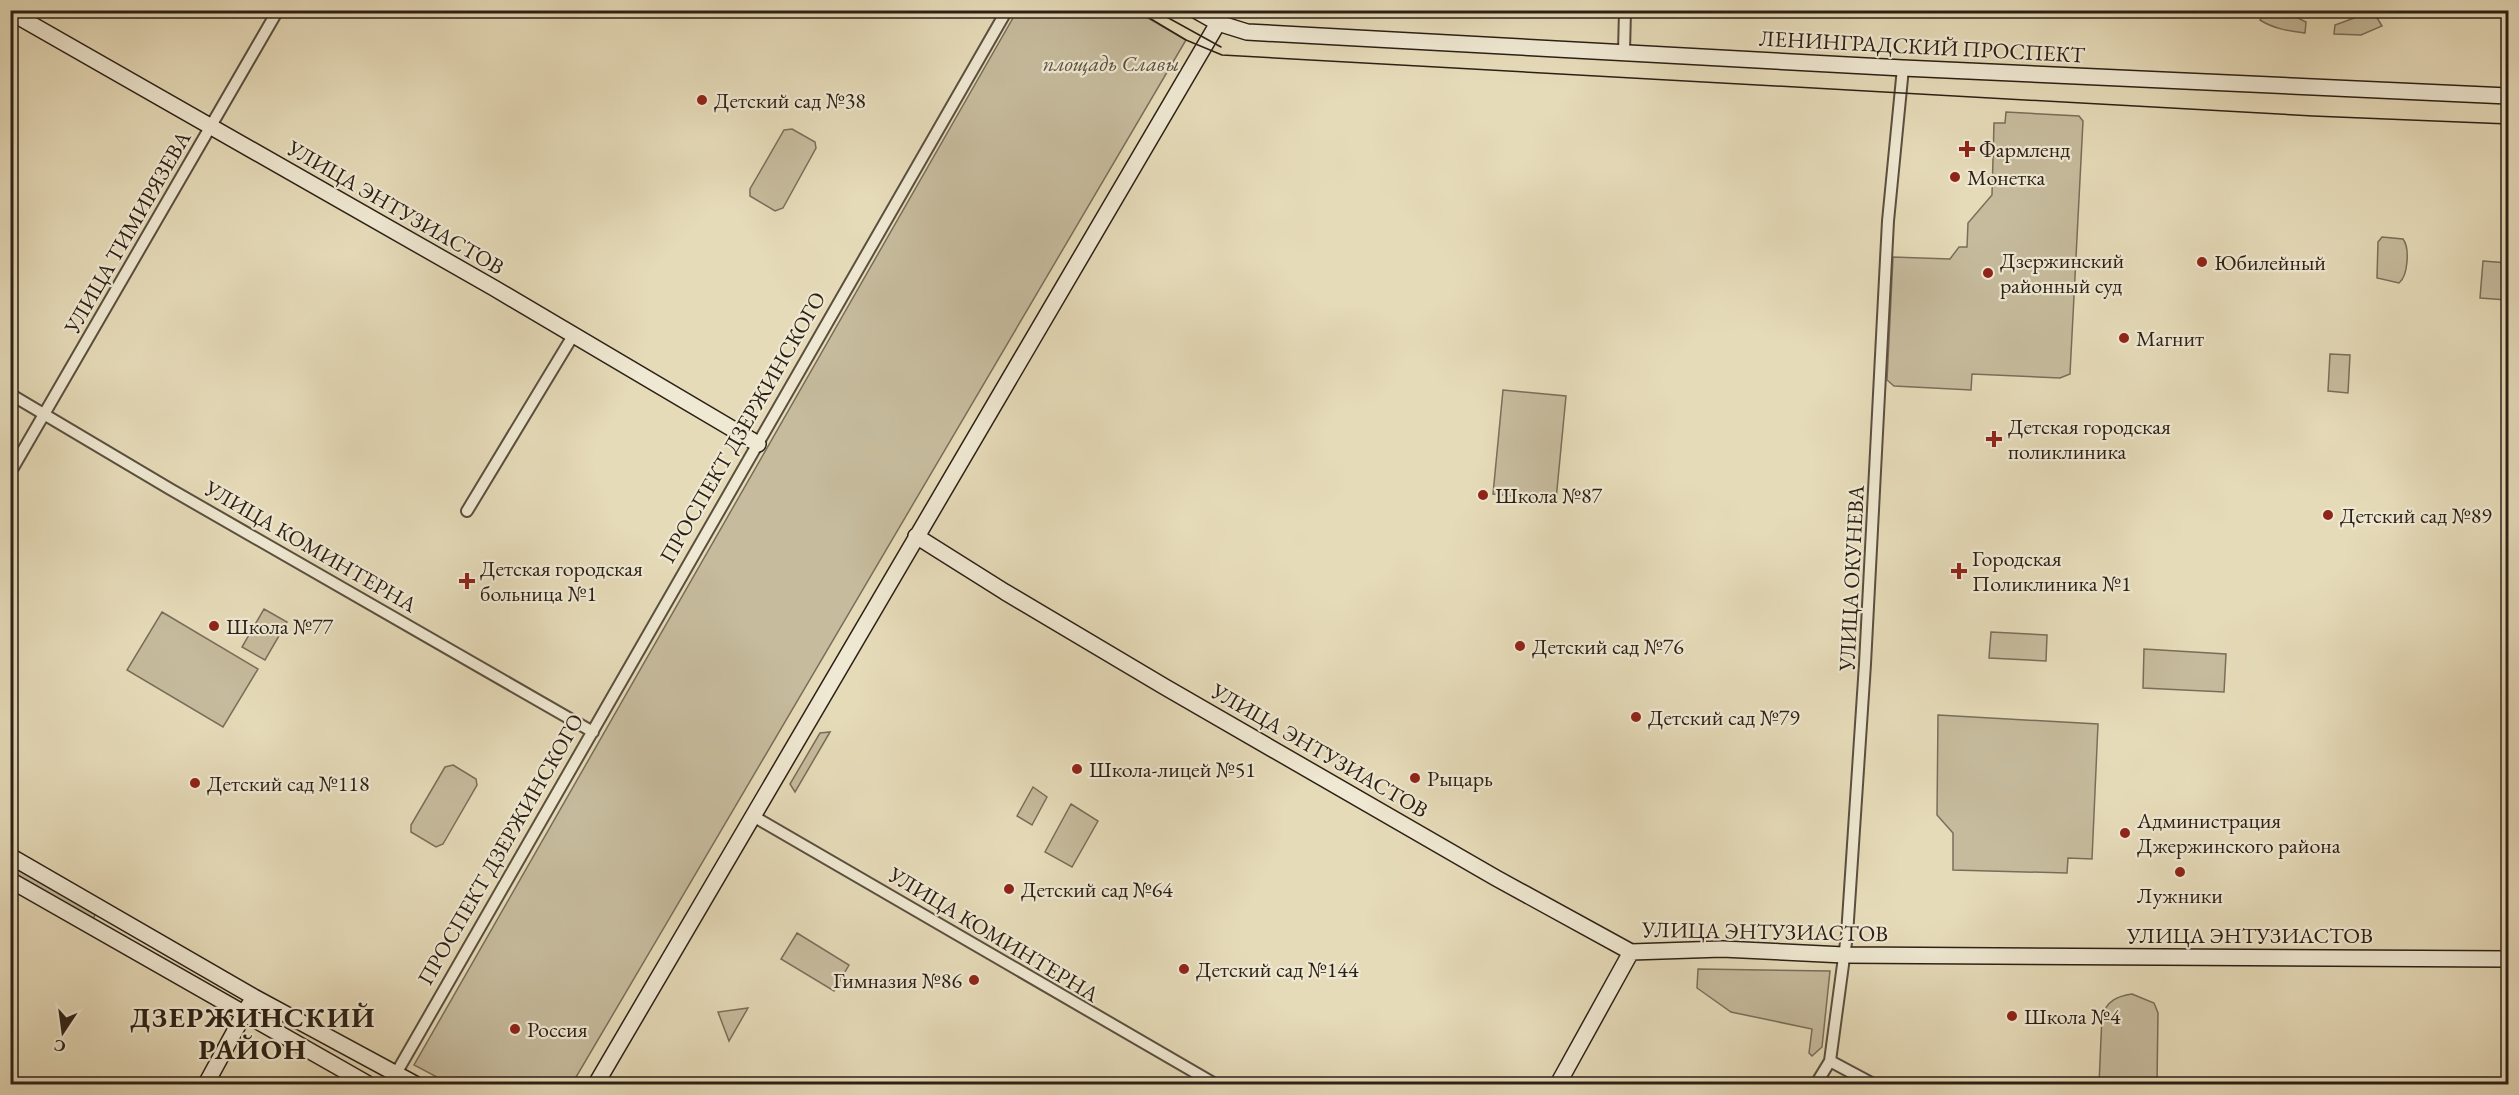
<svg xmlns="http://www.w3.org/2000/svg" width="2519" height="1095" viewBox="0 0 2519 1095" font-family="'EB Garamond',serif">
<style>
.green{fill:#c6bb9d;stroke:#796e5a;stroke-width:1.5}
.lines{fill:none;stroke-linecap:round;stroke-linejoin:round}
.street-casing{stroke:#5a4f3f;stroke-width:14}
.secondary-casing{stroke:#2c2016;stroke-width:18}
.street{stroke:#efe8d2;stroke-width:10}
.secondary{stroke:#efe8d2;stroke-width:15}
.tram{stroke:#2c2016;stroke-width:1.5}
.poi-dot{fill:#8f2418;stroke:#efe8d2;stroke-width:2}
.labels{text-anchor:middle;stroke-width:4.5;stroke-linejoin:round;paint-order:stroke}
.street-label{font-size:22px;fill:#2c2016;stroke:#efe8d2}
.park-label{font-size:22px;font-style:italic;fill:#5a4e3e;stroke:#efe8d2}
.poi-label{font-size:22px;fill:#2c2016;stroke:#efe8d2;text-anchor:start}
.district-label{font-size:28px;font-weight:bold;letter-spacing:1.5px;fill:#2c2016;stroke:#efe8d2}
</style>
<rect width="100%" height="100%" fill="#e6dbb9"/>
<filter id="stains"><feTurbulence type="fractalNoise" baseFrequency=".00333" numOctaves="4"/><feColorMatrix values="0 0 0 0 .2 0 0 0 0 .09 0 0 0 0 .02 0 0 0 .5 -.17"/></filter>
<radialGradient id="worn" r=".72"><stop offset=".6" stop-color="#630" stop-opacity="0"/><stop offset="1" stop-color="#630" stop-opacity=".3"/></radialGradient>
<path class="green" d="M1017,11H1136L1186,40L572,1084H450L414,1065Z
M2266,11H2284L2306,22L2305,33C2289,31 2274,29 2260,20Z
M2373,11L2382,26L2361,35L2334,34L2335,25Z
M2006,112L2079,116L2083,121L2070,374L2060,378L1972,374L1971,390L1894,386L1887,380L1893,257L1950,259L1959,247H1967L1968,223L1992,195L1994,123H2005Z
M792,129L815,142L816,148L783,208L775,211L750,196V189L784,130Z
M2382,237L2403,239C2410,248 2408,276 2399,283L2377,278L2378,242Z
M2483,261L2508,263L2507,300L2480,298Z
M2330,354L2350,355L2348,393L2328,391Z
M1503,390L1566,396L1556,500L1493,494Z
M264,609L287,622L265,660L242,647Z
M162,612L258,669L223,727L127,670Z
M1991,632L2047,635L2046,661L1989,658Z
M2144,649L2226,654L2224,692L2143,688Z
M1938,715L2098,724L2092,859L2068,858L2067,873L1953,870V833L1937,815Z
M830,732L795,792L790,784L820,733Z
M453,765L476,779L477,785L443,844L436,847L411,832V825L445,767Z
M1033,787L1047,797L1032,825L1017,816Z
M1071,804L1098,821L1072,867L1045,852Z
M18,868L96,913L92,921L14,875Z
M797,933L849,965L834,991L781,959Z
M1698,969L1830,971L1822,1047L1812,1056L1809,1053L1812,1029L1731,1012L1697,988Z
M2132,994L2154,1003L2158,1013L2157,1084H2099L2102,1016C2107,1001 2117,996 2132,994Z
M748,1008L729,1041L718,1012Z"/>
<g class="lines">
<defs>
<path id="street" d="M1624,52L1625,10
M10,394L170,489L593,732
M10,473L278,10
M467,511L574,334
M753,816L1215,1084
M1830,1061L1873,1084
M390,1084L1007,10
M1816,1084L1830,1061L1847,935L1865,664L1888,221L1903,68"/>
<path id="secondary" d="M1195,10L1218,23L1247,32L1903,68L2508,96
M10,12L494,288L758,444
M916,536L1005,592L1165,687L1496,878L1631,952L1722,949L1844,955L2508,959
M10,856L254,997L415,1084
M10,880L368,1084
M206,1084L249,1005
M596,1084L1218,23
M1558,1084L1631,952"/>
</defs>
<use href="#street" class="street-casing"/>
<use href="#secondary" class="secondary-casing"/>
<use href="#street" class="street"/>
<use href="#secondary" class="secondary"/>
<path class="tram" d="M1136,10L1186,40L1222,55L2313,116L2508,124
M1154,10L1221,47"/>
</g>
<g class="poi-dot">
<circle cx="702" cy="100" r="6"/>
<path d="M1964 140h6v6h6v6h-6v6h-6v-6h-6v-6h6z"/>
<circle cx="1955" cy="177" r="6"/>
<circle cx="2202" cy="262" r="6"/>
<circle cx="1988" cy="273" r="6"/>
<circle cx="2124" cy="338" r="6"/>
<path d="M1991 430h6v6h6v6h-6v6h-6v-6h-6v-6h6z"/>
<circle cx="1483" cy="495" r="6"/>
<circle cx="2328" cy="515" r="6"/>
<path d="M1956 562h6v6h6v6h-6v6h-6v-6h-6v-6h6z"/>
<path d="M464 572h6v6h6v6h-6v6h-6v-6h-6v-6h6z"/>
<circle cx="214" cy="626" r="6"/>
<circle cx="1520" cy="646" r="6"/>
<circle cx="1636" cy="717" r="6"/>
<circle cx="1077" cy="769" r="6"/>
<circle cx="1415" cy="778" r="6"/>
<circle cx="195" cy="783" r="6"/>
<circle cx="2125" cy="833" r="6"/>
<circle cx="2180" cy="872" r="6"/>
<circle cx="1009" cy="889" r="6"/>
<circle cx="1184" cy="969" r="6"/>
<circle cx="974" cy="980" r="6"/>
<circle cx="2012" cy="1016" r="6"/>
<circle cx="515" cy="1029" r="6"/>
</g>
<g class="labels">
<g class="street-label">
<text transform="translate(1922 46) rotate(3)" y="8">ЛЕНИНГРАДСКИЙ ПРОСПЕКТ</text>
<text transform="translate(396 207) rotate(30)" y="8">УЛИЦА ЭНТУЗИАСТОВ</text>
<text transform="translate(127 232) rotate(-60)" y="8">УЛИЦА ТИМИРЯЗЕВА</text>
<text transform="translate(742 427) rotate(-60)" y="8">ПРОСПЕКТ ДЗЕРЖИНСКОГО</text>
<text transform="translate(311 546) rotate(30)" y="8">УЛИЦА КОМИНТЕРНА</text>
<text transform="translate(1851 578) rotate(-87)" y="8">УЛИЦА ОКУНЕВА</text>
<text transform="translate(1320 750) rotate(30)" y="8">УЛИЦА ЭНТУЗИАСТОВ</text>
<text transform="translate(500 849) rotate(-60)" y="8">ПРОСПЕКТ ДЗЕРЖИНСКОГО</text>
<text transform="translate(1765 931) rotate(1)" y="8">УЛИЦА ЭНТУЗИАСТОВ</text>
<text transform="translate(994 934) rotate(31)" y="8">УЛИЦА КОМИНТЕРНА</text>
<text x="2250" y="943">УЛИЦА ЭНТУЗИАСТОВ</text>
</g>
<g class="park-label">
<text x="1111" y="71">площадь Славы</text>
</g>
<g class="poi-label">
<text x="714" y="108">Детский сад №38</text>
<text x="1979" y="157">Фармленд</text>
<text x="1967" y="185">Монетка</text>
<text x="2000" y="268">Дзержинский<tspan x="2000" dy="25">районный суд</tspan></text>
<text x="2214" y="270">Юбилейный</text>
<text x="2136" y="346">Магнит</text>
<text x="2008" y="434">Детская городская<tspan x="2008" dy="25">поликлиника</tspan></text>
<text x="1495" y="503">Школа №87</text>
<text x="2340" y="523">Детский сад №89</text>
<text x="1972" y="566">Городская<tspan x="1972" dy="25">Поликлиника №1</tspan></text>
<text x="480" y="576">Детская городская<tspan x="480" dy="25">больница №1</tspan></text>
<text x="226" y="634">Школа №77</text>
<text x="1532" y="654">Детский сад №76</text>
<text x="1648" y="725">Детский сад №79</text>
<text x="1089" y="777">Школа-лицей №51</text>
<text x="1427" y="786">Рыцарь</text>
<text x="207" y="791">Детский сад №118</text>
<text x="2137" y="828">Администрация<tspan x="2137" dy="25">Джержинского района</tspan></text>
<text x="1021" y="897">Детский сад №64</text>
<text x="2180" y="903" text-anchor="middle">Лужники</text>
<text x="1196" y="977">Детский сад №144</text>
<text x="962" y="988" text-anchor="end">Гимназия №86</text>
<text x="2024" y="1024">Школа №4</text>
<text x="527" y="1037">Россия</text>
</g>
<g class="district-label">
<text x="253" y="1027">ДЗЕРЖИНСКИЙ<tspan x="253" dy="32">РАЙОН</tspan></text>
</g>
</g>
<rect width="2519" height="1095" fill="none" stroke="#e6dbb9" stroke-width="36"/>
<rect x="12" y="12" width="2495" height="1071" fill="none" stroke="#2c2016" stroke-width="3"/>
<rect x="18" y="18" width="2483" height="1059" fill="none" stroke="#2c2016" stroke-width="1.5"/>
<g transform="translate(63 1032) rotate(193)" stroke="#efe8d2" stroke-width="4.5" paint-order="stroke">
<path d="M0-4.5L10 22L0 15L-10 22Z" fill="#2c2016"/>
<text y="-9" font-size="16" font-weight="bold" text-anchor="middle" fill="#2c2016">С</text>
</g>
<rect width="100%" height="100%" filter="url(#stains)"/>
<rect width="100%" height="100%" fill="url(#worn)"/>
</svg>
